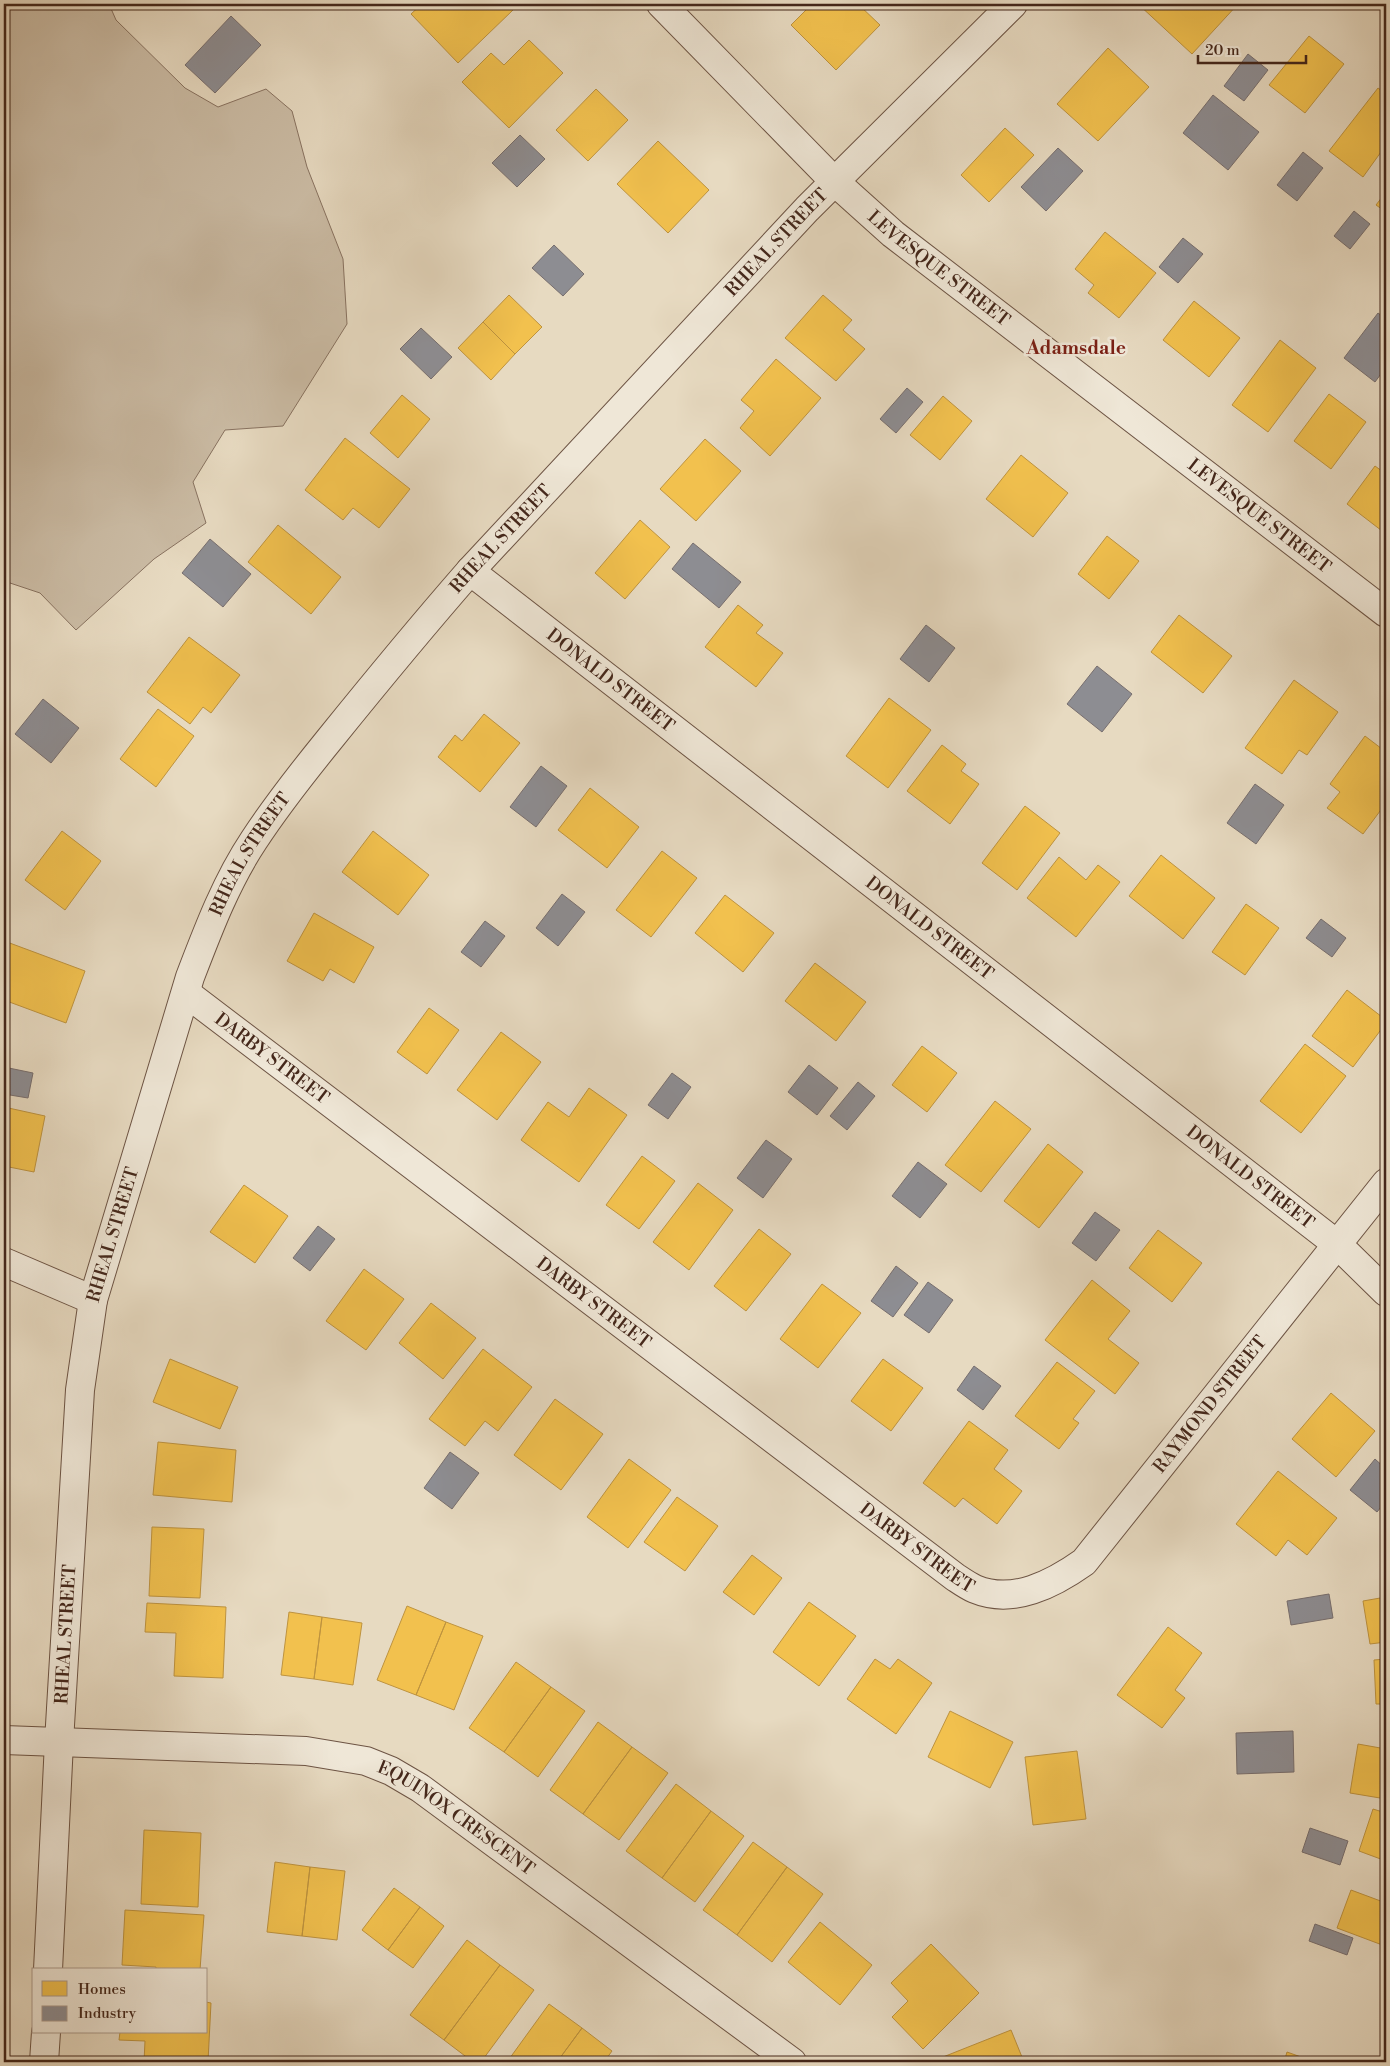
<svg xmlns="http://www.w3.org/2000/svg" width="1390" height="2066" viewBox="0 0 1390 2066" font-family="'Libre Bodoni',serif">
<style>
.green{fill:#cbbca5;stroke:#887260}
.homes{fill:#f2c14e;stroke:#be933f}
.industry{fill:#8d8d92;stroke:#776e6e}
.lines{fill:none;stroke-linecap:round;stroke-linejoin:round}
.minor-casing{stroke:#6d5444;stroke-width:30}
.tertiary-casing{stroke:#6d5444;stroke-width:30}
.minor{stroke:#efe7d7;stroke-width:28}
.tertiary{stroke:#efe7d7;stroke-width:28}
.labels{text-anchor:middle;stroke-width:5;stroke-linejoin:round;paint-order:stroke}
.street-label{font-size:18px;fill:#44271b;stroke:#efe7d7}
.neighbourhood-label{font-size:19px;font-weight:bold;fill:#7a1f14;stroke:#efe7d7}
</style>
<rect width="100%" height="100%" fill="#e7dac1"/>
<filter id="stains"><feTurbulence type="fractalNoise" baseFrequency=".004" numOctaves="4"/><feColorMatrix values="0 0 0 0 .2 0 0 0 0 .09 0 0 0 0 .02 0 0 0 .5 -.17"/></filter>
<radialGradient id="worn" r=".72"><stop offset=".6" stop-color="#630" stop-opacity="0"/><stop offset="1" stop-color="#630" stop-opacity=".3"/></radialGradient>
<path class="green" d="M4,4H109L116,20L185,88L218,107L266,89L292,111L307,167L343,259L347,324L283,426L225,430L193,482L206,523L154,559L76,630L40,593L4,581Z"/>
<path class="homes" d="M422,4H507L513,10L458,63L411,14Z
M812,4H858L880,25L836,70L791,25Z
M1138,4H1238L1192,54Z
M1309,36L1344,64L1305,113L1269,85Z
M529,40L563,73L509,128L462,82L491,53L504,65Z
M1108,48L1149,87L1098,141L1057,104Z
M1378,88L1386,94V145L1363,177L1329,151Z
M596,89L628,120L588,161L556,130Z
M1005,128L1034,155L989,202L961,175Z
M658,141L709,190L668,233L617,184Z
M1386,192V212L1376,205Z
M1105,232L1156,273L1119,318L1088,293L1094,285L1075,269Z
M509,295L542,327L515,354L483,322Z
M823,295L852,320L843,330L865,349L836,381L785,338Z
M1194,301L1240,338L1209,377L1163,340Z
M483,322L515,354L491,380L458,348Z
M1280,340L1316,368L1268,432L1232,405Z
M776,359L821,398L770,456L740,428L754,411L741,400Z
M1329,394L1366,422L1331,469L1294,441Z
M402,395L430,419L398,458L370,433Z
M943,396L972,421L940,460L910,435Z
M345,438L410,489L379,528L353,508L343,520L305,490Z
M705,439L741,471L696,521L660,489Z
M1021,455L1068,493L1033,537L986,499Z
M1375,466L1386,474V534L1347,504Z
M640,520L670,547L625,599L595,573Z
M278,525L341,577L311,614L248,562Z
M1107,536L1139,561L1109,599L1078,574Z
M738,605L763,625L756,633L783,653L756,687L705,647Z
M1179,615L1232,656L1203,693L1151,652Z
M189,637L240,675L211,713L203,707L190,724L147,692Z
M1294,680L1338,712L1307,755L1299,750L1282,774L1245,748Z
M889,698L931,730L888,788L846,756Z
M158,709L194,736L156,787L120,759Z
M484,714L520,743L480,792L438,757L455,735L462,741Z
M1365,736L1386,752V803L1363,834L1327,808L1340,792L1330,784Z
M942,745L966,764L961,771L979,784L950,824L907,791Z
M590,788L639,827L607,868L558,830Z
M1025,806L1060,833L1017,890L982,863Z
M62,831L101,861L65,910L25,880Z
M373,831L429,875L398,915L342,872Z
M662,851L697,878L651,937L616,910Z
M1161,855L1215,898L1183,939L1129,896Z
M1059,857L1086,880L1098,865L1120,882L1076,937L1027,898Z
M725,895L774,933L743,972L695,933Z
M1246,904L1279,928L1245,975L1212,952Z
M314,913L374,947L354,983L330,969L323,981L287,961Z
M7,942L85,971L66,1023L4,1000V949Z
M815,963L866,1002L836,1041L785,1001Z
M1347,990L1386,1020V1023L1353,1067L1312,1036Z
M429,1008L459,1030L427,1074L397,1052Z
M501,1032L541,1062L497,1120L457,1090Z
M1305,1044L1346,1076L1301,1133L1260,1101Z
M922,1046L957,1073L927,1112L892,1085Z
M589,1088L627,1115L579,1182L521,1140L548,1102L569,1117Z
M995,1101L1031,1129L981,1192L945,1165Z
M4,1107L45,1116L34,1172L4,1166Z
M1048,1144L1083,1172L1039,1228L1004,1201Z
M642,1156L675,1181L639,1229L606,1205Z
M698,1183L733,1210L689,1270L653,1242Z
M244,1185L288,1216L255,1263L210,1232Z
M759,1229L791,1254L746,1311L714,1286Z
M1158,1230L1202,1263L1172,1302L1129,1268Z
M364,1269L404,1299L366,1350L326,1321Z
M1092,1280L1130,1311L1108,1339L1139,1363L1115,1394L1045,1340Z
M822,1284L861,1313L818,1368L780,1339Z
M431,1303L476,1338L443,1379L399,1343Z
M483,1349L532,1387L498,1431L485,1421L465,1446L429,1419Z
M170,1359L238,1387L220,1429L153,1402Z
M883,1359L923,1388L891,1431L851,1401Z
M1057,1362L1095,1391L1073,1419L1079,1423L1059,1449L1015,1416Z
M1331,1393L1375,1431L1336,1477L1292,1439Z
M555,1399L603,1434L561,1490L514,1455Z
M969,1421L1008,1450L994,1469L1022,1491L997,1524L963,1498L955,1507L923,1483Z
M158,1442L236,1450L232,1502L153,1495Z
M629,1459L671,1490L628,1548L587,1517Z
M1278,1471L1337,1518L1307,1555L1288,1540L1276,1556L1236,1524Z
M677,1497L718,1526L685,1571L644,1542Z
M152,1527L204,1529L200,1598L149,1596Z
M752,1555L782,1578L754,1615L723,1592Z
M1386,1597V1642L1370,1644L1363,1601Z
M809,1602L856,1636L819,1686L773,1652Z
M147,1603L226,1607L223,1678L174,1676L176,1633L145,1632Z
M407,1606L446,1622L416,1695L377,1680Z
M289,1612L322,1617L314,1679L281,1675Z
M322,1617L362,1623L353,1685L314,1679Z
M446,1622L483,1636L454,1710L416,1695Z
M1168,1627L1202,1653L1175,1690L1185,1698L1162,1728L1117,1695Z
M875,1659L890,1669L898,1659L932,1683L896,1734L847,1699Z
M1386,1659V1704H1376L1374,1660Z
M516,1662L551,1687L504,1752L469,1728Z
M551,1687L585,1711L538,1777L504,1752Z
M950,1711L1013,1742L990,1788L928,1757Z
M598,1722L632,1747L583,1814L550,1790Z
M1358,1744L1386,1749V1799L1350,1793Z
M632,1747L668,1773L619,1840L583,1814Z
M1077,1751L1086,1819L1033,1825L1025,1757Z
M676,1784L711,1811L662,1878L626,1851Z
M1373,1809L1386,1813V1861L1359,1851Z
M711,1811L744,1836L695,1902L662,1878Z
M144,1830L201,1833L198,1907L141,1904Z
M753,1842L787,1867L737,1935L703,1910Z
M275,1862L310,1867L302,1936L267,1932Z
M310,1867L345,1871L337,1940L302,1936Z
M787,1867L823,1894L772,1962L737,1935Z
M394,1888L420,1907L388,1950L362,1930Z
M1351,1890L1386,1903V1941L1385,1946L1337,1928Z
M420,1907L444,1926L413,1968L388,1950Z
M125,1910L204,1915L200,1970H156V1967L122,1965Z
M820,1922L872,1965L840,2005L788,1962Z
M467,1940L500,1965L444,2040L410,2015Z
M931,1944L979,1993L923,2049L892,2017L908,2001L891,1983Z
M500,1965L534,1990L481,2062H473L444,2040Z
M206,2002L211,2003L208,2062H144L145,2041L119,2040L120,2032H206Z
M549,2004L582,2028L557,2062H507Z
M582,2028L612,2051L604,2062H557Z
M1011,2030L1024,2062H945L943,2057Z
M1287,2052L1315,2062H1284Z"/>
<path class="industry" d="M231,16L261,45L215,93L185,65Z
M1248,54L1268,70L1244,101L1224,86Z
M1213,95L1259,132L1228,170L1183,133Z
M520,135L545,159L517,187L492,163Z
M1058,148L1083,171L1046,211L1021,187Z
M1303,152L1323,168L1297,201L1277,185Z
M1354,211L1370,224L1350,249L1334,236Z
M1183,238L1203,254L1178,283L1159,267Z
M554,245L584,274L563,296L532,268Z
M1378,313L1386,319V367L1375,382L1344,358Z
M421,328L452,357L431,379L400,349Z
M907,388L923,402L896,433L880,419Z
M210,539L251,574L223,607L182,573Z
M693,543L741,582L719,608L672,569Z
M926,625L955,648L929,682L900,659Z
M1097,666L1132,694L1102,732L1067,704Z
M43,699L79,728L51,763L15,734Z
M541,766L567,786L536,827L510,807Z
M1255,784L1284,805L1256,844L1227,823Z
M562,894L585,912L558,946L536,928Z
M1321,919L1346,938L1332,957L1306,938Z
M485,921L505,936L481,967L461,952Z
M809,1065L838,1088L817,1115L788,1092Z
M4,1067L33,1073L28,1098L4,1094Z
M672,1073L691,1087L668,1119L648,1105Z
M858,1082L875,1096L847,1130L830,1116Z
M766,1140L792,1159L763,1198L737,1178Z
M918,1162L947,1184L920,1218L892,1196Z
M1095,1212L1120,1230L1096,1261L1072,1243Z
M318,1226L335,1239L310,1271L293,1258Z
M896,1266L918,1283L893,1317L871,1301Z
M928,1282L953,1300L929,1333L904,1315Z
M974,1366L1001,1386L983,1410L957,1390Z
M450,1452L479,1473L452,1509L424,1488Z
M1375,1459L1386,1469V1501L1377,1512L1350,1490Z
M1329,1594L1333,1618L1291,1625L1287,1601Z
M1293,1731L1294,1772L1237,1774L1236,1733Z
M1310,1828L1348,1841L1340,1865L1302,1852Z
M1315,1924L1353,1938L1347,1955L1309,1941Z"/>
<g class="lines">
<defs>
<g id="minor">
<path id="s1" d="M470,571L1338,1245L1386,1292"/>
<path id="s2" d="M186,993L955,1577C961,1581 968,1586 975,1589C1013,1605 1053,1584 1084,1562L1386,1183"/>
<path d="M4,1262L93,1300"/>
<path id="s3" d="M4,1740L306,1751L366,1761L391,1771L420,1788L792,2062"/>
<path id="s4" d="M48,1970L59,1742L80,1390L93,1300L190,977C208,930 226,882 254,840C277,805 303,772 329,740C375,683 422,626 470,571L807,209L1013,4"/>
<path d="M44,2062L46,2032"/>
</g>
<g id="tertiary">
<path id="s5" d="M661,4L834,181L893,234L1386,613"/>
</g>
</defs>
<use href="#minor" class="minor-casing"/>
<use href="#tertiary" class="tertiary-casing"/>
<use href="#minor" class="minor"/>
<use href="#tertiary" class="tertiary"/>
</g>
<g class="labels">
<g class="street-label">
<text dy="6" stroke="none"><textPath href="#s4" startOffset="1955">RHEAL STREET</textPath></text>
<text dy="6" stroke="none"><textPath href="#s5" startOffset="384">LEVESQUE STREET</textPath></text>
<text dy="6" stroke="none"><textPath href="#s5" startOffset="789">LEVESQUE STREET</textPath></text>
<text dy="6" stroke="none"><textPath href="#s4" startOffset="1550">RHEAL STREET</textPath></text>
<text dy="6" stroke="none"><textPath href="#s1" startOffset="178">DONALD STREET</textPath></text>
<text dy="6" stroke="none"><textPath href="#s4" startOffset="1146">RHEAL STREET</textPath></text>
<text dy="6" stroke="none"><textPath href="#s1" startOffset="582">DONALD STREET</textPath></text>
<text dy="6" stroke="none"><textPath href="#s2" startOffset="108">DARBY STREET</textPath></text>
<text dy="6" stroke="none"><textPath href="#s1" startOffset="988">DONALD STREET</textPath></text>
<text dy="6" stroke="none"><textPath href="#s4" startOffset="740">RHEAL STREET</textPath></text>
<text dy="6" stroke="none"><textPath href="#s2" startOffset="512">DARBY STREET</textPath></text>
<text dy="6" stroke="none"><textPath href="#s2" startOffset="1308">RAYMOND STREET</textPath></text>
<text dy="6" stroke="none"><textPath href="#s2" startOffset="918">DARBY STREET</textPath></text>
<text dy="6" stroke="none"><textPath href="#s4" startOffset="336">RHEAL STREET</textPath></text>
<text dy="6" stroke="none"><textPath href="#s3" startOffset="470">EQUINOX CRESCENT</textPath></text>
</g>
<g class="neighbourhood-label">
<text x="1076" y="354">Adamsdale</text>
</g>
</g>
<rect width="1390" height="2066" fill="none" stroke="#e7dac1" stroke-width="20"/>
<rect x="5" y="5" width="1380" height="2056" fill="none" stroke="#44271b" stroke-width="2.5"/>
<rect x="10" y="10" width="1370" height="2046" fill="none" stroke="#44271b"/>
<rect x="32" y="1968" width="175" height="65" fill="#efe7d7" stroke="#ab9a8c"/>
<rect x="42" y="1981" width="25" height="15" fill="#f2c14e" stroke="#ab9a8c"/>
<text x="78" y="1994" font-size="15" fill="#44271b">Homes</text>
<rect x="42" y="2006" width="25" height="15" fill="#8d8d92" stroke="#ab9a8c"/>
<text x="78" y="2018" font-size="15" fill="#44271b">Industry</text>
<path d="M1198 55v8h108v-8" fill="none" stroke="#44271b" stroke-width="2.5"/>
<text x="1205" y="55" font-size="15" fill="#44271b" stroke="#efe7d7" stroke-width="4" paint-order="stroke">20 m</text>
<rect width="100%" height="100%" filter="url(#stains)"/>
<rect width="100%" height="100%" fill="url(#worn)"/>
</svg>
